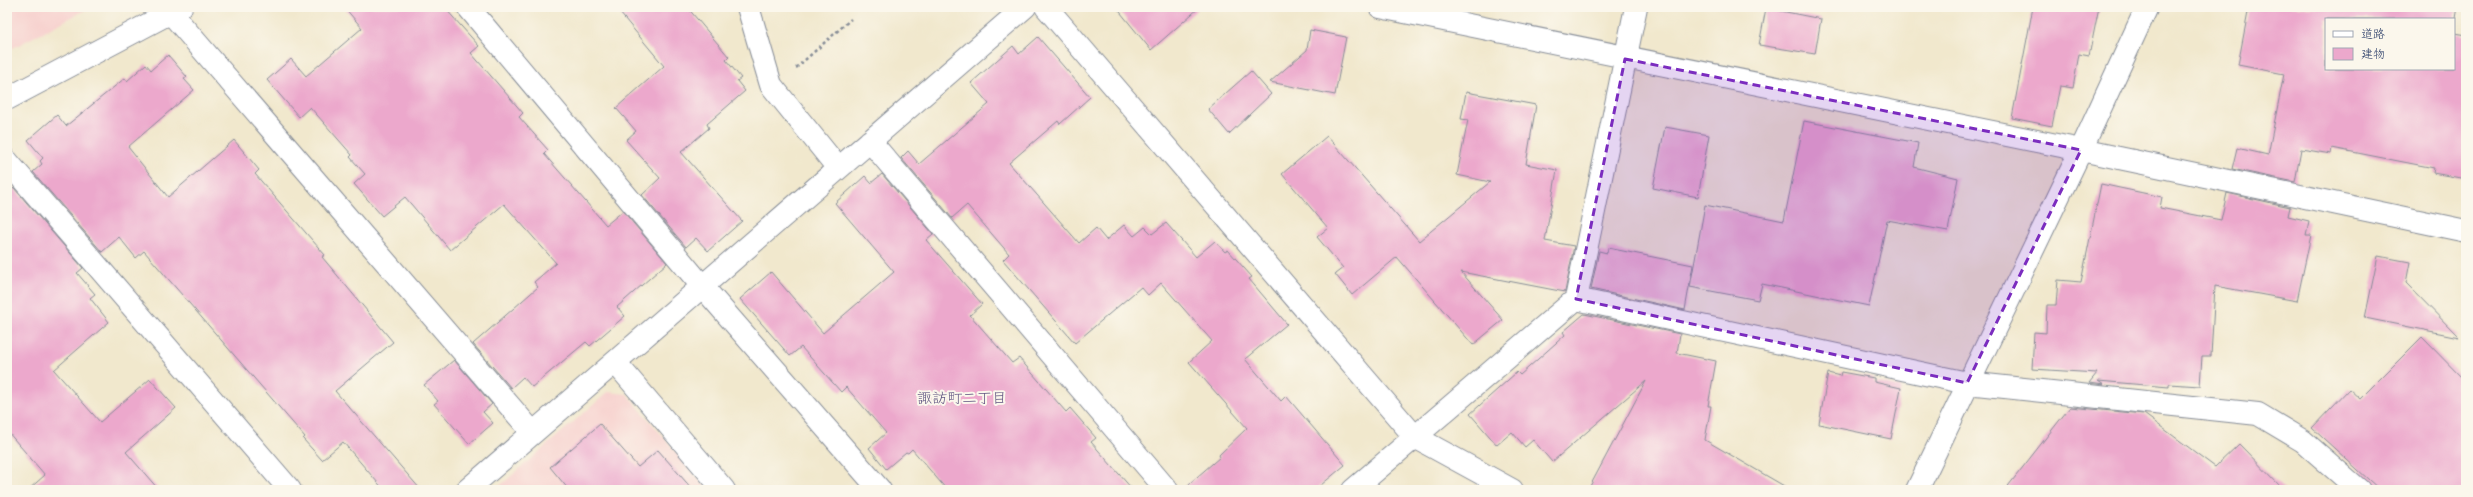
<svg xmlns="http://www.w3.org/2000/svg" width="2473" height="497" viewBox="0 0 2473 497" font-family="'Patrick Hand','Klee One',sans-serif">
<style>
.built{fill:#f7d0cd}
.building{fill:#eca8cc}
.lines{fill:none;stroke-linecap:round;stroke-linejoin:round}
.minor-casing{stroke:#868c96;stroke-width:24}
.tertiary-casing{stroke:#868c96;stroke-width:24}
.path{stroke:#868c96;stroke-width:2.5;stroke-dasharray:3 3;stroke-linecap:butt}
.minor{stroke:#fff;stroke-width:22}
.tertiary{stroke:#fff;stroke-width:22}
.marked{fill:#7b2cbf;fill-opacity:0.2;stroke:#7b2cbf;stroke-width:3;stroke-dasharray:8 5;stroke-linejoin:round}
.labels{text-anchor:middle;stroke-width:4;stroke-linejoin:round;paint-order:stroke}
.neighbourhood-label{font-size:15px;fill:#645984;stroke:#fbf7ec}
</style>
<rect width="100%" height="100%" fill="#fbf7ec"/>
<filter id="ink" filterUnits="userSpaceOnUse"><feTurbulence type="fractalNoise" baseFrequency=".025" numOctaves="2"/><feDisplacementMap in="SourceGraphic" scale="8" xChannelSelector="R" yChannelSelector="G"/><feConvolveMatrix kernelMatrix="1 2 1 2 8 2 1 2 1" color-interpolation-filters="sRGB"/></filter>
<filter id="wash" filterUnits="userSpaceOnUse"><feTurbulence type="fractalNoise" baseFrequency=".012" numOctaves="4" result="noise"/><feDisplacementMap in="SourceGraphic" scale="16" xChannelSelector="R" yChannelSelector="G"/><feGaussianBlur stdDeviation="0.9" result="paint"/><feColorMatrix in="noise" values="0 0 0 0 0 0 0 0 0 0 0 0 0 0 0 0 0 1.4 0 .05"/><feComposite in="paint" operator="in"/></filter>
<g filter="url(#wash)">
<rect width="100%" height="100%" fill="#f1e8cd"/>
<path class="built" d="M7,7H91L7,51Z
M608,392L627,394L708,490H495Z"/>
<g id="blocks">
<path class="building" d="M344,7H444L479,46L471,53L523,113L519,117L548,150L544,154L606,225L623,211L667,263L617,307L625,316L590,346L586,342L532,387L523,377L511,388L473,344L538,287L534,282L556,263L504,204L450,250L405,197L382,216L354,184L365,174L350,157L352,155L310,107L299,117L267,80L291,59L306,76L362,28Z
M615,7H687L729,57L726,60L741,78L737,81L745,91L707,124L709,128L681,152L742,221L708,251L696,238L686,247L642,195L660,178L626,140L636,131L616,108L664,66Z
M1116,7H1200L1151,50Z
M2033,7H2099L2089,56L2079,54L2073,88L2060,86L2052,126L2012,118Z
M2249,7H2457L2454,24V19H2326V69H2454V33L2466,35V179L2433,173L2434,168L2332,148L2331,154L2301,149L2295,182L2232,169L2237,148L2268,155L2284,74L2238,65Z
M1766,8L1821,19L1815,54L1759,45Z
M1310,30L1346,37L1335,95L1270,82L1307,50Z
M1038,37L1090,97L1060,124L1058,121L1009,163L1079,243L1096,228L1106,240L1124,225L1134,236L1145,227L1152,234L1166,223L1196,257L1215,241L1225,252L1228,250L1252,277L1249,279L1287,324L1245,359L1281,401L1286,396L1345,465L1315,490H1182L1220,457L1219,455L1247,428L1189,362L1212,341L1161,283L1148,295L1141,287L1075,343L1003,260L1009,254L967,205L952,218L901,158L908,151L919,164L989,104L971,83L1013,46L1019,54Z
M168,55L187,77L184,79L194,90L128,147L168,197L234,140L259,170L255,174L325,255L322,257L393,342L335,391L421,490H384L343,442L322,460L303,439L305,437L144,251L136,258L119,237L102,252L33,172L42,164L40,161L43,158L28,140L57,115L66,126L125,78L127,81L146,64L151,70Z
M1251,71L1271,94L1229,134L1208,109Z
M1466,92L1536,105L1526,164L1557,170L1545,241L1574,246L1565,292L1461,272L1503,320L1473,345L1397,257L1352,295L1335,274L1343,268L1317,237L1328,228L1282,174L1327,136L1419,241L1490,182L1457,175L1468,120L1461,119Z
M1804,121L1918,143L1914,167L1958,178L1948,231L1887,220L1869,306L1762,284L1758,300L1690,287L1705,205L1784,221Z
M1665,127L1709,135L1698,197L1653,188Z
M882,174L933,234L926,240L982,304L970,315L1012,363L1019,358L1066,412L1070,408L1096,438L1091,442L1133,490H947L912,449L908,453L906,452L886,469L869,448L886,433L846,387L841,392L801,347L790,356L740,299L771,272L823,333L894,272L835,203L865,176L871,183Z
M2101,184L2162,197L2160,208L2221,220L2227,193L2290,207L2288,216L2309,221L2306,235H2311L2297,301L2215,286L2211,356H2202L2200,386L2169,384V387L2098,381L2104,385L2089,383L2097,373L2032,369L2034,332L2046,333L2047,305H2056L2058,280L2081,282Z
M14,188L83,268L77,273L95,294L90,298L109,322L54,370L100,422L150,379L176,408L126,452L159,490H28L45,475L7,431V194Z
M1608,248L1693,265L1685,310L1591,289L1599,251L1607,253Z
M2378,256L2410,262L2406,283L2459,337L2365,318Z
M1584,314L1680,334L1677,353L1716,361L1708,406H1711L1705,440L1791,490H1588L1646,381L1552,462L1533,440L1525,447L1512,432L1497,445L1470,414L1517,372L1520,375L1565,335L1563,332Z
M2422,337L2466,382V490H2380L2312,428L2349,389L2360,399Z
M454,360L492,404L483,412L493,423L469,444L434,404L438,401L424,385Z
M1841,372L1874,378V382L1901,388L1891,439L1819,424L1828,373L1840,376Z
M2070,407L2144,414L2215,467L2239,444L2284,490H2005Z
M600,424L638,467L658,450L693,490H569L550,467Z"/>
</g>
</g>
<g filter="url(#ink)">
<use href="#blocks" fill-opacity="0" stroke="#868c96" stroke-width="1"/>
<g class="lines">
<defs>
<path id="minor" d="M468,7L702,286L880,490
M748,7L771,85L838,168
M1046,7L1415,437L1512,490
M1380,7L2081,150L2466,231
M171,13L533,433
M870,141L1167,490
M7,161L290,490
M1576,299L1967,383L2258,414L2303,441L2359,490
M615,362L724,490
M467,490L1025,7
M1353,490L1576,299L1636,7
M1917,490L2081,150L2147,7"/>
<path id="tertiary" d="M7,99L181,7"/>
</defs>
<use href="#minor" class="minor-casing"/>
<use href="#tertiary" class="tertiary-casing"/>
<path class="path" d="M796,68L851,19"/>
<use href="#minor" class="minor"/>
<use href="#tertiary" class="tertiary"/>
</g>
</g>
<path class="marked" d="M1625,59L2081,150L1967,383L1576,299Z"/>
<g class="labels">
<g class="neighbourhood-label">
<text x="962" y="403">諏訪町二丁目</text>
</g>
</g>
<rect width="2473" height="497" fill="none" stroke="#fbf7ec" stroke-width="24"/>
<rect x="2325" y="18" width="130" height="52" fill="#fbf7ec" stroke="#a1a7b3"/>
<rect x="2333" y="31" width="20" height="6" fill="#ffffff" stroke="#a1a7b3"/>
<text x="2361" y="38" font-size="12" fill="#1b2f5e">道路</text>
<rect x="2333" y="48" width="20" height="12" fill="#eca8cc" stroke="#a1a7b3"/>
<text x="2361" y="58" font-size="12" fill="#1b2f5e">建物</text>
</svg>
